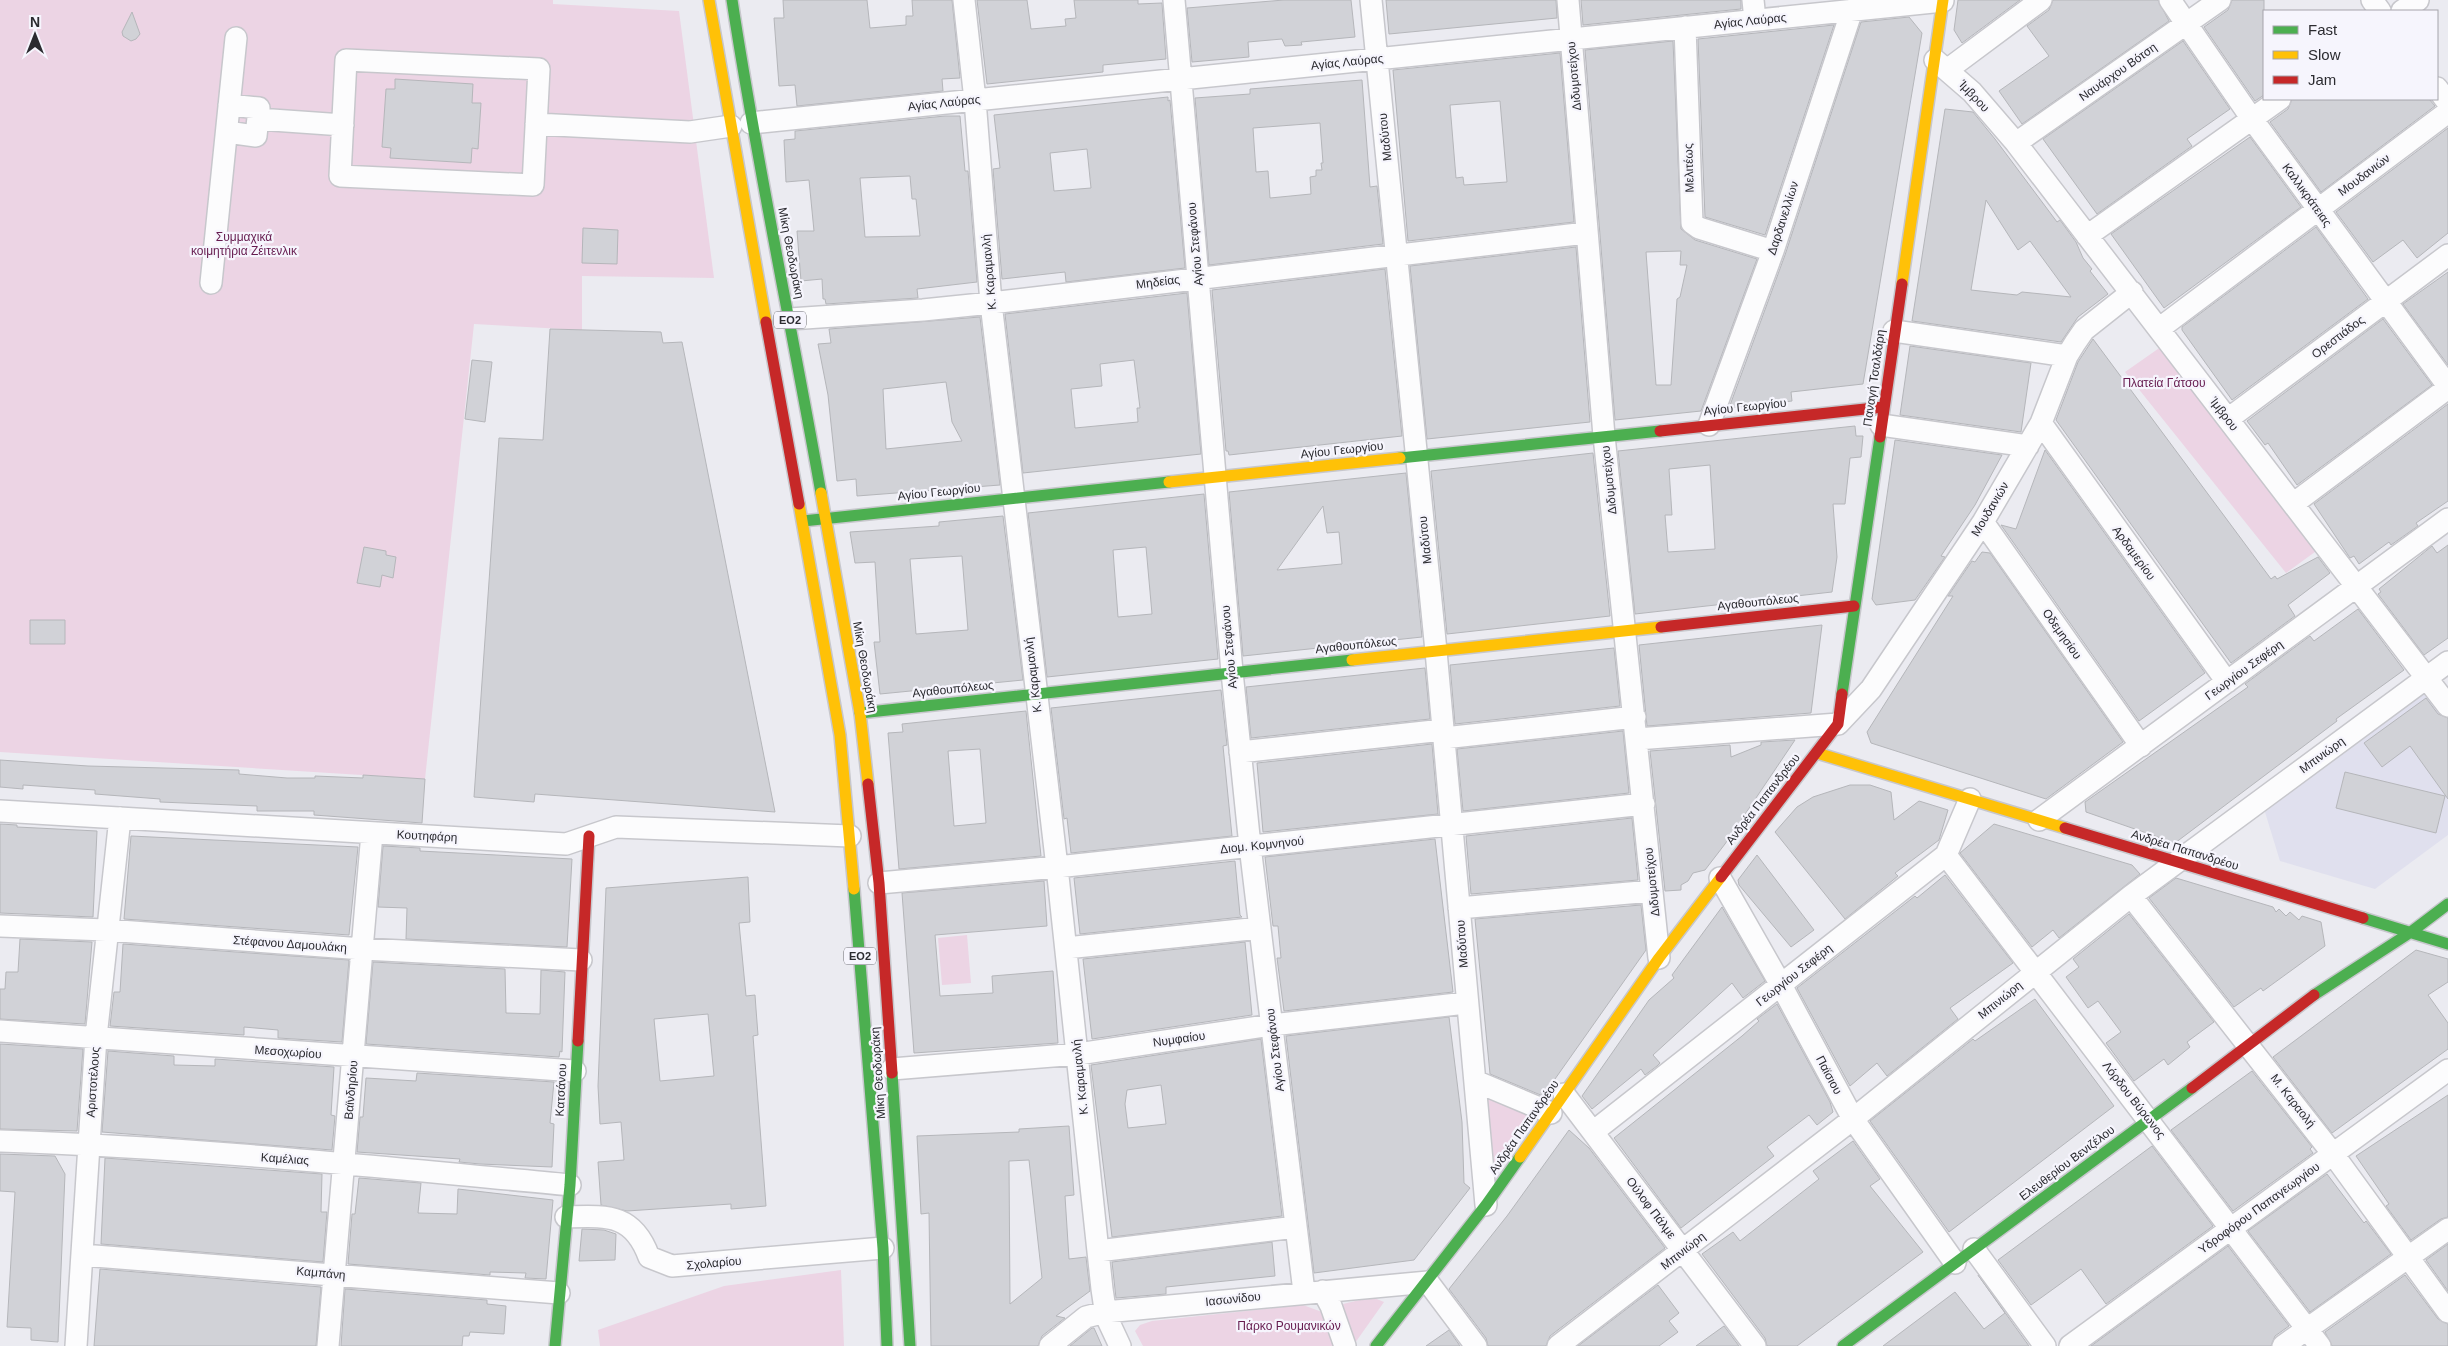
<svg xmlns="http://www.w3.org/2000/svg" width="2448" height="1346" viewBox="0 0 2448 1346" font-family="Helvetica,sans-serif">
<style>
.built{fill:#e0e0ee}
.green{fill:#ecd4e4}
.building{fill:#d1d2d7;stroke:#b5b6ba;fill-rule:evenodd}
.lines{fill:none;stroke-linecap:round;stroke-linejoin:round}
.street-casing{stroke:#c7c7cc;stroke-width:24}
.fast-casing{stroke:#c7c7cc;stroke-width:14}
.slow-casing{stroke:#c7c7cc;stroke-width:14}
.jam-casing{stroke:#c7c7cc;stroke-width:14}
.street{stroke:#fcfcfd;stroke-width:21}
.fast{stroke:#4caf50;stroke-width:11}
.slow{stroke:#ffc107;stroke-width:11}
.jam{stroke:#c62828;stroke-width:11}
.labels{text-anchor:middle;stroke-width:4.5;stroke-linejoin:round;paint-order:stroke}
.shield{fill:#f6f5fd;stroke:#68686e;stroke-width:1}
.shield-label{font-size:11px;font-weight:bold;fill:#2b2b30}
.street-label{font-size:12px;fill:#2b2b30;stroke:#f6f5fd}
.park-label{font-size:12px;fill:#651a4e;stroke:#f6f5fd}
</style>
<rect width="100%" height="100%" fill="#ebebf1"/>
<path class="built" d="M2422,686L2448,722V835L2375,889L2280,861L2265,812Z"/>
<path class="green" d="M0,0H553V4L679,11L714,278L582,276V330L474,324L425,779L0,752Z
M2165,344L2319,549L2286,573L2125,372Z
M967,935L971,983L942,985L938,938Z
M1486,1095L1530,1114L1494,1164Z
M841,1270L844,1346H600L598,1330L724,1286Z
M1372,1297L1384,1302L1355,1343L1350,1336L1343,1304Z
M1303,1305L1322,1312L1333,1346H1143L1135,1331L1140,1325L1152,1321Z"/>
<path class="building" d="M783,0H867L870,28L906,25V16H913L912,0H952L960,78L942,79L943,91L797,106L795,85L779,86L774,18H784Z
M977,0H1027L1031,29L1066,26L1065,19L1076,18L1074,0H1138V4L1162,3L1166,59L1103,65V72L987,84Z
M1284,0H1351L1355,37L1301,42L1302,45L1285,46L1282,39L1248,42L1249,57L1192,62L1187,8Z
M1386,0H1556L1557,18L1389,34Z
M1581,0H1741V9L1583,25Z
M1958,0H2020L1962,43L1954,30Z
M2053,0H2158L2169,21L2022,124L1999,91L2049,56L2027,26L2049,10Z
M2232,0H2264V95L2255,101L2204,27L2228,10Z
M132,12L140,34L136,39L131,41L123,36L122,32Z
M1909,17L1922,33L1863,384L1791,392L1792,401L1729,408L1785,255L1861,22Z
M1834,25L1765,235L1705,217L1698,39Z
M1673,41L1681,229L1695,240L1757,259L1701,411L1615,420L1585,50ZM1681,251L1680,265H1687L1680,297L1677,299L1671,385H1656L1646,252Z
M2183,41L2230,109L2187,139L2192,146L2097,214L2043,139Z
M1560,53L1574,222L1408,241L1393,70ZM1500,101L1507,182L1464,185L1463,177L1456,178L1450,105Z
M395,79L473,84L472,103H481L478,149L472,148L471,163L390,158L391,148L382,147L386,89H395Z
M1362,80L1370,187L1377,186L1383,244L1209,265L1195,98L1250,94V89ZM1320,123L1323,163H1321L1322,170H1316V176L1310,177L1311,194L1270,198L1268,171L1256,172L1253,128Z
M1168,97V101L1170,100L1185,268L1066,282L1065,272L1002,279L993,169L1000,168L994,115ZM1087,149L1091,188L1054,191L1050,153Z
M2292,99H2429L2435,106L2321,192L2270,122L2288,109Z
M1945,109L1973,112L1995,139L2057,222L2060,220L2076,242L2083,258L2092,269L2090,271L2108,294L2078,317L2061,342L1912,321ZM1986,200L2018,250L2030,241L2071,297L2022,292L2017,295L1971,290Z
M945,116H960L965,171H968L977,282L917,289L918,298L826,304L825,299H823L822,279L801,281L797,231H814L809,180L786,182L784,140L795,139V131ZM910,176L912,199H916L920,236L865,237L860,178Z
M2448,128V233L2417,258L2403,240L2373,262L2336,212Z
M2250,137L2301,207L2164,308L2111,234Z
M2316,227L2368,299L2232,400L2182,330V327Z
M583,228L618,230L617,264L582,263Z
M1576,247L1590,422L1427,439L1410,266Z
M1385,269L1402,436L1229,455L1228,451H1226L1212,290Z
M2448,272V365L2403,304Z
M1187,293L1201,454L1023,473L1005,314ZM1134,360L1140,408H1137L1138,422L1075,428L1071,389L1102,386L1100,364Z
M980,317L1000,485L857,496L856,479L837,481L828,395L818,344L831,343L829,329ZM946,382L952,422L962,441L886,449L883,389Z
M2383,319L2432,385L2297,485L2268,443L2265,445L2247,421Z
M550,329L661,332L663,343L682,342L775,812L535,794L534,802L474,797L499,438L543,440Z
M2093,339L2271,579L2275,576L2277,579L2318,557L2330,573L2288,605L2295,616L2231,663L2056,420L2078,362Z
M1910,346L2031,363L2021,432L1900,415Z
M472,360L492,362L485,422L465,419Z
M2448,404V501L2416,523L2418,526L2391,545L2389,542L2359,564L2354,556L2350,558L2314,504Z
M1855,426L1856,436H1863L1861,457L1850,458L1845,504H1833L1837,557L1832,592L1635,614L1618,451ZM1710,465L1715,549L1668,552L1665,515H1672L1669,469Z
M1895,440L2002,455L1975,505L1941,556L1945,557L1915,600L1876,605L1872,599Z
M2045,450L2205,673L2139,721L2001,525L2016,529Z
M1593,453L1610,616L1447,634L1431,471Z
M1406,473L1422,637L1243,656L1229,492ZM1323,506L1327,533L1339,532L1342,564L1277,570Z
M1204,494L1218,659L1047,677L1028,513ZM1146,547L1152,614L1118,617L1113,550Z
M1003,516L1023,680L880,694L874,642H880L875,562L855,563L850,532L939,526V522ZM962,556L968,630L916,634L910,559Z
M2448,545V638L2424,655L2378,594L2381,592L2379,589L2432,546L2437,553Z
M364,547L386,551V555L396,557L393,578L382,575L380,587L357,583Z
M1982,552L1990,553L2123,742L2046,799L1871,743L1867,732L1953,596H1948L1972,561L1975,562Z
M2358,609L2404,670L2336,719L2337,721L2175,843L2086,812L2085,802L2248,687L2245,684L2310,636L2314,641Z
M30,620H65V644H30Z
M1822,625L1811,713L1647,726L1639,645Z
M1614,648L1620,706L1455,724L1450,665Z
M1425,668L1430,719L1251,738L1246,687Z
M1221,690L1227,745L1223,746L1232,836L1071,853L1067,818L1064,819L1051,708Z
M2426,698L2438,714L2448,718V799L2410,746L2382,767L2364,743Z
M1026,711L1041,856L899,869L888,733L903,732L902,724ZM980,749L986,823L954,826L948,751Z
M1623,731L1629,793L1463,811L1457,749Z
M1795,740L1725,844L1705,870L1693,873L1688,881L1681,885V890L1665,891L1650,751L1730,745L1731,757L1761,745V742Z
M1432,744L1438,814L1263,832L1257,763Z
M0,760L88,766L239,770V774L287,778H315V776L363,778V775L425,779L422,823L314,815V811H257V806L160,802V799L95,794V790L23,785V789L0,787Z
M2345,772L2445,796L2436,833L2336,808Z
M1850,785H1870L1891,792L1894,820L1919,801L1948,810L1939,840L1895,873L1898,876L1845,919L1775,832L1797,807L1813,797Z
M1632,818L1638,880L1471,894L1466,836Z
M0,824L17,825V827L97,831L93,917L0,913Z
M1994,824L2132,865L2140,874L2059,938L2053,930L2032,947L1960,853Z
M131,836L358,847L349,935L124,919Z
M1435,839L1453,992L1284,1011L1277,958H1281L1278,926H1273L1265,857Z
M383,846L420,848V851L572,859L567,947L406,939L407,908L378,907Z
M1757,855L1814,930L1791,947L1739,885L1738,880Z
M1235,861L1240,915L1242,917L1080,934L1074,878Z
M1945,875L2013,963L1950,1008L1958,1019L1887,1076L1877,1063L1850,1086L1797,988L1915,896L1917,898Z
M748,877L750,922L739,923L746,996L755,995L756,1009L758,1035L753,1036L766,1206L731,1209V1204L627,1211L601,1205L598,1162L624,1160L621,1122L600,1124L598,1086L606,888ZM708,1014L714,1076L660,1081L654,1019Z
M2176,878L2273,907L2276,912L2279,909L2286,916L2290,912L2299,920L2302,916L2321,922L2325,946L2263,991L2261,988L2234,1007L2149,898Z
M1044,881L1047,926L935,935L940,996L993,993L992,976L1053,971L1058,1043L914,1053L902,893Z
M1641,905L1646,950L1543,1096L1490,1074L1475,919Z
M1722,907L1765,981L1743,998L1732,983L1653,1055L1660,1063L1657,1066L1645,1075L1641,1069L1592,1109L1582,1096L1649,1000L1674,978L1672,975Z
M2129,914L2214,1022L2187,1042L2190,1047L2168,1065L2164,1059L2134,1081L2106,1043L2121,1032L2098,1001L2088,1008L2066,977L2079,967L2073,959Z
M20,939L92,942L85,1024L0,1019V989H5L6,972H18Z
M1245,942L1252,1015L1092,1039L1083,959Z
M123,944L349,960L342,1042L278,1038V1030L244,1027V1035L110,1026L114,992H120Z
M2416,950L2448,959V982L2428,995L2448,1023V1049L2332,1133L2273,1057Z
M373,962L505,969L506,1013L540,1014L541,970L565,972L562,1052L560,1051L559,1057L366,1044Z
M2035,999L2114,1106L1949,1232L1870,1121L1973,1039L1975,1041Z
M1777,1004L1830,1102L1833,1112L1817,1125L1809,1115L1767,1147L1774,1156L1681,1228L1614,1138L1742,1036L1759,1021L1757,1019Z
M1449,1017L1462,1122L1464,1183L1470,1188L1414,1260L1314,1273L1286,1036Z
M1261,1039L1282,1216L1112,1237L1091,1065ZM1161,1085L1166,1124L1128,1128L1125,1104L1127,1090Z
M0,1044L83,1049L77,1131L0,1129Z
M108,1051L174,1056V1065L215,1066V1059L334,1067L331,1115L335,1116L332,1150L102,1132Z
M2252,1071L2312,1147L2310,1149L2313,1153L2233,1211L2171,1130Z
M417,1073L554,1082L550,1123L554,1124L552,1167L480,1164L459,1162L460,1159L357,1152L360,1117H363L366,1078L416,1081Z
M2448,1095V1217L2441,1219L2411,1240L2386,1206L2389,1204L2356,1156Z
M1069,1126L1074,1195L1065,1196L1069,1259L1086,1257L1090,1291L1056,1316L1065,1318L1042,1336L1038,1346H931L929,1213L921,1214L917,1136L1019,1132V1129ZM1029,1160L1042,1278L1010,1304L1009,1161Z
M1569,1130L1589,1148L1665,1248L1550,1336L1546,1346H1488L1486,1338L1449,1289L1507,1216Z
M1853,1141L1880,1179L1870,1186L1923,1252L1797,1346H1767L1765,1338L1702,1254L1733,1232L1740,1241L1819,1179L1813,1171Z
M2152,1146L2213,1226L2106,1304L2081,1269L2031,1305L1998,1260Z
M0,1154L55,1156L65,1174L58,1342L31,1340V1328L7,1327L15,1192L0,1191Z
M105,1158L322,1174L321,1212H327L323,1262L101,1244Z
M2327,1174L2364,1223L2366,1221L2391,1254L2310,1312L2248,1231Z
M359,1178L421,1183L418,1213L457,1214L458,1189L553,1200L546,1279L525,1278L526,1273L490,1272V1275L348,1264L352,1214H355Z
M582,1229L604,1230L616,1234L615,1260L579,1261Z
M1272,1242L1275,1276L1166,1287V1294L1116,1298L1112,1262Z
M2448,1244V1291L2426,1260Z
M2228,1246L2289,1326L2275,1336L2271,1346H2091Z
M100,1269L321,1287L316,1346H94Z
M1978,1275L2029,1346H1883L1955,1292L1984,1329L2005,1313Z
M2405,1275L2438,1319L2448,1324V1346H2332L2325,1332Z
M1658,1285L1679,1313L1669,1321L1678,1332L1659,1346H1578Z
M345,1289L487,1300V1304L506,1306L504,1334L470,1332L469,1336H463L462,1346H341Z
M1724,1326L1739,1346H1696Z
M1092,1328H1094L1102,1346H1070Z
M1449,1330L1460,1346H1426Z"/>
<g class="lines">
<defs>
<path id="street" d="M964,0L975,100L991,303L1057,867L1102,1289L1106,1316L1120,1346
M1174,0L1232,672L1250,846L1304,1292
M1371,0L1436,651L1486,1205
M1568,0L1604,436L1659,958
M1753,0L1755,20
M2170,0L2252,119L2448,386
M2372,0L2380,11
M2402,11L2418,0
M1685,27L1692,223L1699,228L1773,251
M346,60L539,69L533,185L340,176Z
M1935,60L1972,92L2016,143L2448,706
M1947,70L2041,0
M2437,88L2448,103
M258,119L343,125
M751,123L1943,1
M536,124L690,132L731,126
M227,132L256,136L259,108L229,105
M2016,143L2220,0
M2087,236L2280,99
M211,283L236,38
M790,319L923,310L991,303L1586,233
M2160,328L2448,112
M1894,331L2067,356
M2228,419L2448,255
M2041,423L2227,682
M1709,425L1773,251L1852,10
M1881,425L2028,446
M2293,504L2448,388
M1983,522L2141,746
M1444,738L1635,717
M1637,739L1838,724L1871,689L1983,522L2041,423L2067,356L2075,343L2084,330L2132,292
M1240,752L1443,730
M0,811L566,844L616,827L850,836
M2039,820L2448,519
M1946,855L2320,1346
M1720,878L1781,985L1853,1119L1955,1263
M879,883L1057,867L1644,804
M2131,896L2333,1154L2448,1312
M1459,908L1652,891
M0,926L106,930L363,949L581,960
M1066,948L1260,928
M0,1031L575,1071
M892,1069L1078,1054L1272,1025L1466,1003
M1475,1081L1551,1113
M1564,1094L1755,1346
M1593,1132L1946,855L1970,799
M0,1141C190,1147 380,1167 570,1185
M566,1217C607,1216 633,1213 649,1257L672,1266L883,1248
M1974,1249L2045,1346
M1098,1251L1296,1227
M82,1255L559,1293
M1323,1291L1331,1306L1345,1346
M76,1346L96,1037L120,818
M328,1346L372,833
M1050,1346L1086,1317L1105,1312L1428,1282L1476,1346
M1558,1346L1853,1119L2131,896L2448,662
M2070,1346L2448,1070
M2283,1346L2448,1229"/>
<path id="fast" d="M732,0C757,165 792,328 821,493
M1400,458L1660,431
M803,521L1169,482
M1842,694L1880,437
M860,713L1352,660
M854,889L883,1248L887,1346
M2363,918L2448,944
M2314,995L2411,932L2448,904
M892,1073L910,1346
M555,1346L570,1185L578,1041
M1376,1346L1486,1205L1520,1157
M1843,1346L2192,1088"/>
<path id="slow" d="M709,0L766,322
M1902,284L1943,0
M1169,482L1400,458
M821,493L860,713L868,784
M799,504L840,735L854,889
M1352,660L1661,627
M1817,753L2065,828
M1520,1157L1659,958L1721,877"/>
<path id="jam" d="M766,322L799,504
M1660,431L1884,407
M1880,437L1902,284
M1661,627L1854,606
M868,784L879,883L892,1073
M2065,828L2363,918
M1721,877L1838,724L1842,694
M578,1041L589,836
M2192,1088L2314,995"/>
</defs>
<use href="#street" class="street-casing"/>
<use href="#fast" class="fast-casing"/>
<use href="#slow" class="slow-casing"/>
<use href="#jam" class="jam-casing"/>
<use href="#street" class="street"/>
<use href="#fast" class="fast"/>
<use href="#slow" class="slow"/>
<use href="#jam" class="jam"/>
</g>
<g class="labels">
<g class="shield">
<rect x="774" y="311.5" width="32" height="17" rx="4"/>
<rect x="844" y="947.5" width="32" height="17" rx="4"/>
</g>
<g class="shield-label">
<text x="790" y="324">ΕΟ2</text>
<text x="860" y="960">ΕΟ2</text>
</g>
<g class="street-label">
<text transform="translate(1750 21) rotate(-6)" y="4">Αγίας Λαύρας</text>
<text transform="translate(1347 62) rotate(-6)" y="4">Αγίας Λαύρας</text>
<text transform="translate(2118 72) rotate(-35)" y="4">Ναυάρχου Βότση</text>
<text transform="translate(1574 76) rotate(-95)" y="4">Διδυμοτείχου</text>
<text transform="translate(1974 96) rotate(47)" y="4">Ίμβρου</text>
<text transform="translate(944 103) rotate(-6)" y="4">Αγίας Λαύρας</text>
<text transform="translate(1385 137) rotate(-96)" y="4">Μαδύτου</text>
<text transform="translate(1689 168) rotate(-92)" y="4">Μελιτέως</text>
<text transform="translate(2364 175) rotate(-37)" y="4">Μουδανιών</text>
<text transform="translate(2307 195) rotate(54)" y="4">Καλλικράτειας</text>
<text transform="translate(1783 218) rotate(-72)" y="4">Δαρδανελλίων</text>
<text transform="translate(1195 244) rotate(-95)" y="4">Αγίου Στεφάνου</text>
<text transform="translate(791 253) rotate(79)" y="4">Μίκη Θεοδωράκη</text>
<text transform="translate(989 272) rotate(-95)" y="4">Κ. Καραμανλή</text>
<text transform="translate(1158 282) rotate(-7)" y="4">Μηδείας</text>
<text transform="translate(2338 337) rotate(-37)" y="4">Ορεστιάδος</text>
<text transform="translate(1874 378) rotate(-82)" y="4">Παναγή Τσαλδάρη</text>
<text transform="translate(1745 407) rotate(-6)" y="4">Αγίου Γεωργίου</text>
<text transform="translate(2224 414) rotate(53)" y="4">Ίμβρου</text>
<text transform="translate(1342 450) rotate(-6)" y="4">Αγίου Γεωργίου</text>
<text transform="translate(1609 480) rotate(-96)" y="4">Διδυμοτείχου</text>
<text transform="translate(939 492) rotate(-6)" y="4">Αγίου Γεωργίου</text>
<text transform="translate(1990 509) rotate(-59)" y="4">Μουδανιών</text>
<text transform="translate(1425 540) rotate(-96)" y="4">Μαδύτου</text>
<text transform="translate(2134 553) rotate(54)" y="4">Αρδαμερίου</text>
<text transform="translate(1758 602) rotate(-6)" y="4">Αγαθουπόλεως</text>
<text transform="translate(2062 634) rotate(55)" y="4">Οδεμησίου</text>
<text transform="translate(1356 645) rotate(-6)" y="4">Αγαθουπόλεως</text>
<text transform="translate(1229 647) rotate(-95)" y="4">Αγίου Στεφάνου</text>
<text transform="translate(865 667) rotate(80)" y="4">Μίκη Θεοδωράκη</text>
<text transform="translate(2244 670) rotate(-36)" y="4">Γεωργίου Σεφέρη</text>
<text transform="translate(1033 675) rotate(-97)" y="4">Κ. Καραμανλή</text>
<text transform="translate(953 689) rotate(-6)" y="4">Αγαθουπόλεως</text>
<text transform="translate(2322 755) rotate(-36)" y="4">Μπινιώρη</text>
<text transform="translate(1763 799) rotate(-52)" y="4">Ανδρέα Παπανδρέου</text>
<text transform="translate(427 836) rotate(3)" y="4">Κουτηφάρη</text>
<text transform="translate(1262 845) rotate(-6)" y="4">Διομ. Κομνηνού</text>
<text transform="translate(2185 850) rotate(17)" y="4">Ανδρέα Παπανδρέου</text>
<text transform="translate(1652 882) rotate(-96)" y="4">Διδυμοτείχου</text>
<text transform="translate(290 944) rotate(4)" y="4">Στέφανου Δαμουλάκη</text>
<text transform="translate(1462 944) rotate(-94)" y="4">Μαδύτου</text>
<text transform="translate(1794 975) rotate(-38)" y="4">Γεωργίου Σεφέρη</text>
<text transform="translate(2000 1000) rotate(-39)" y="4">Μπινιώρη</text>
<text transform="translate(1179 1039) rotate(-8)" y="4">Νυμφαίου</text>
<text transform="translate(1275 1050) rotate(-97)" y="4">Αγίου Στεφάνου</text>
<text transform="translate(288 1052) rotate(4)" y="4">Μεσοχωρίου</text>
<text transform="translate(878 1073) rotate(-94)" y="4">Μίκη Θεοδωράκη</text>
<text transform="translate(1829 1075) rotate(62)" y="4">Παϊσιου</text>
<text transform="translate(1080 1077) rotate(-96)" y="4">Κ. Καραμανλή</text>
<text transform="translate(93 1082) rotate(-86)" y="4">Αριστοτέλους</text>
<text transform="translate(351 1090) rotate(-85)" y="4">Βαϊνδηρίου</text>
<text transform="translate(561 1090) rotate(-87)" y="4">Κατσάνου</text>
<text transform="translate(2134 1100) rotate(52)" y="4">Λόρδου Βύρωνος</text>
<text transform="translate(2293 1101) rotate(52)" y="4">Μ. Καραολή</text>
<text transform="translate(1524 1127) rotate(-55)" y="4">Ανδρέα Παπανδρέου</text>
<text transform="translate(285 1159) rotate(4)" y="4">Καμέλιας</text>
<text transform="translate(2067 1163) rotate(-37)" y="4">Ελευθερίου Βενιζέλου</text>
<text transform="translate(1651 1208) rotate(53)" y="4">Ούλοφ Πάλμε</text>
<text transform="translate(2259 1208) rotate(-36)" y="4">Υδροφόρου Παπαγεωργίου</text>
<text transform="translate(1683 1251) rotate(-38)" y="4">Μπινιώρη</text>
<text transform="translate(714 1263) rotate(-5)" y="4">Σχολαρίου</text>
<text transform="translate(321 1273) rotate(5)" y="4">Καμπάνη</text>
<text transform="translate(1233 1299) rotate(-6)" y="4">Ιασωνίδου</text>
</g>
<g class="park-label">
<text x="244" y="241">Συμμαχικά<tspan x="244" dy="14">κοιμητήρια Ζέιτενλικ</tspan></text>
<text x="2164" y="387">Πλατεία Γάτσου</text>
<text x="1289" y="1330">Πάρκο Ρουμανικών</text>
</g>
</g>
<rect x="2263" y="10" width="175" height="90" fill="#f6f5fd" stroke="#a5a4ab"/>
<rect x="2273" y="26" width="25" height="8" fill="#4caf50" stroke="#a5a4ab"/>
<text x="2308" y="35" font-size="15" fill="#2b2b30">Fast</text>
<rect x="2273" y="51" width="25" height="8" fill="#ffc107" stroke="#a5a4ab"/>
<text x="2308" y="60" font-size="15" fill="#2b2b30">Slow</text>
<rect x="2273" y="76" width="25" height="8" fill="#c62828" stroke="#a5a4ab"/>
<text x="2308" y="85" font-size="15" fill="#2b2b30">Jam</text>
<g transform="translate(35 35)" stroke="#f6f5fd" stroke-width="4" paint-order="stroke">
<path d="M0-4L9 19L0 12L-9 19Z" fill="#2b2b30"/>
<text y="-8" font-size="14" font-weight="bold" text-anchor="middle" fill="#2b2b30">N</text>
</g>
</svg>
